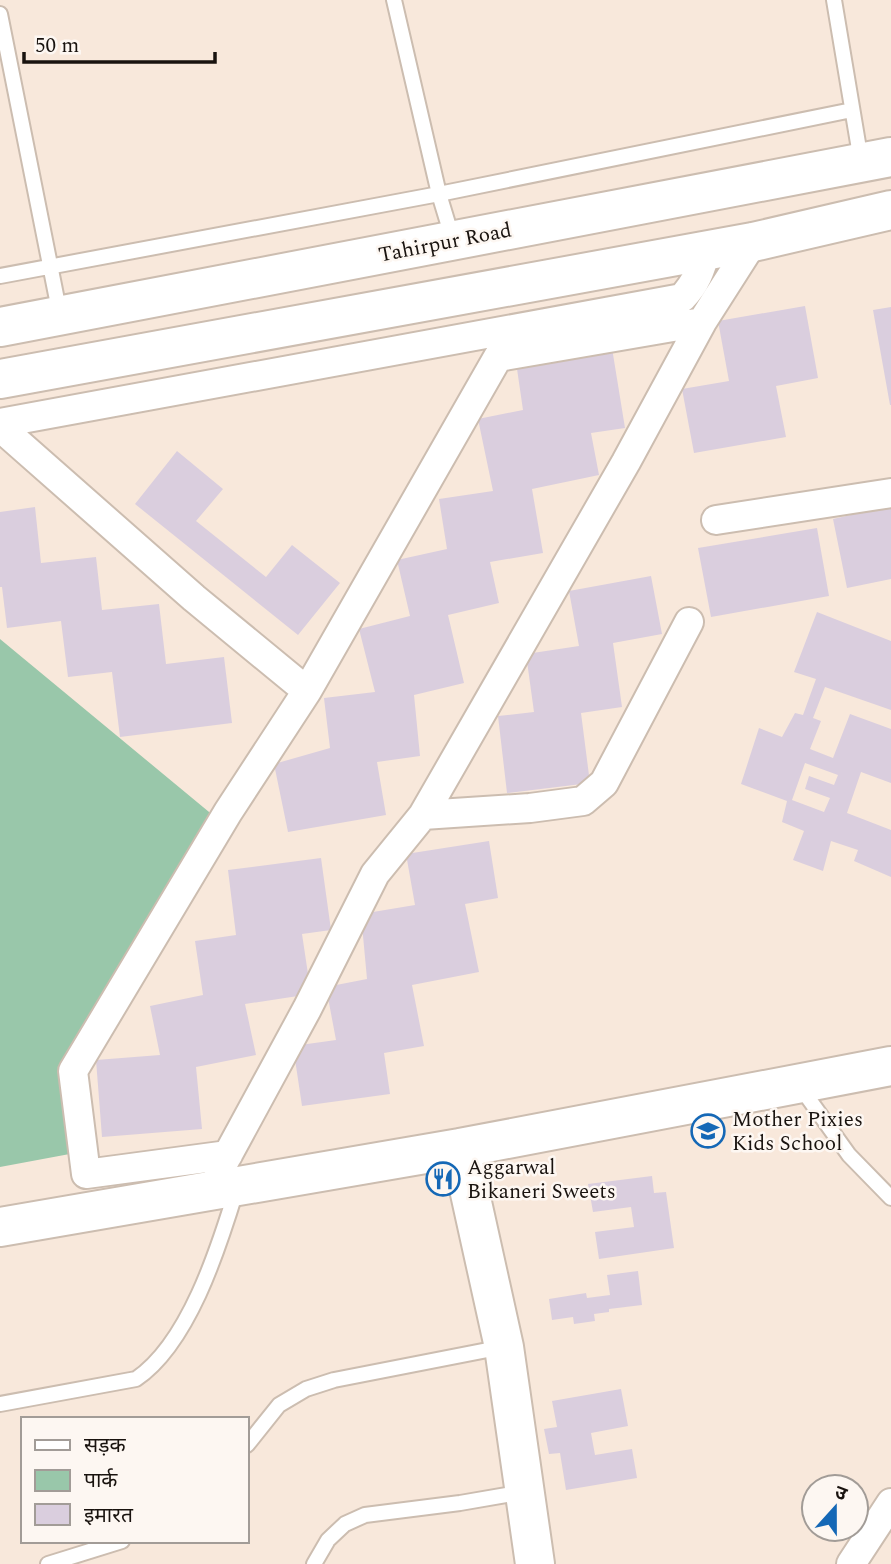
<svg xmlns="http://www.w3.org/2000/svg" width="891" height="1564" viewBox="0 0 891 1564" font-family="Spectral,'Noto Sans Devanagari',serif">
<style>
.green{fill:#99c7aa}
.building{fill:#dacede;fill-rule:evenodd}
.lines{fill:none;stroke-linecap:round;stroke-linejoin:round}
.lane-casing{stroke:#ccbdb0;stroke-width:18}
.street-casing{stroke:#ccbdb0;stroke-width:32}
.secondary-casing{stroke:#ccbdb0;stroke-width:42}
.lane{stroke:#fff;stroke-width:14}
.street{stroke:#fff;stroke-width:28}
.secondary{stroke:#fff;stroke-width:38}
.labels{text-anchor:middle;stroke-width:5;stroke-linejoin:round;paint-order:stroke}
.street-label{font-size:21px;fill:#19130f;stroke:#fdf7f2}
.poi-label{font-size:21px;fill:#19130f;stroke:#fdf7f2;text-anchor:start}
</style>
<rect width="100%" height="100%" fill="#f8e8db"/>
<path class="green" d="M0,639L232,831L73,1057L75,1153L0,1167Z"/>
<path class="building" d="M805,306L818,378L776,386L786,437L694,453L682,389L729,381L718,321Z
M891,307V405H890L873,310Z
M612,348L625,428L591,433L599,475L532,489L543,553L490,562L499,603L448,615L464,683L414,695L420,756L377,762L386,815L288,832L274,764L330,748L324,698L375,692L359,629L410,616L397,560L447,549L439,499L493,491L478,419L523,410L516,362Z
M177,451L223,489L196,521L266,577L292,545L340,583L298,635L135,504Z
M891,506V579L847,588L833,519Z
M35,507L41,563L96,557L102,610L159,604L166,664L224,657L232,723L120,737L112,672L68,677L61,621L7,628L2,587H0V512Z
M817,528L829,596L711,617L698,548Z
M651,576L662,634L613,643L622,707L581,713L590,783L507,793L498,716L534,712L526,654L579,646L569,591Z
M817,612L891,641V710L825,687L813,718L821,721L810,749L833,758L850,714L891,729V783L861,772L847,813L891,830V877L854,861L858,850L831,841L823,871L793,860L804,831L782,822L787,801L741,784L759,728L782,737L795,713L803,715L816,679L794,672ZM805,763L838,775L834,785L809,776L805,789L830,798L824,812L792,800Z
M489,841L498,898L465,904L479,972L412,985L424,1046L384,1053L390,1094L302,1106L293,1046L336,1040L326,987L367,979L361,914L415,905L406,854Z
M321,858L331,930L302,934L311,994L245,1004L256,1055L196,1067L202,1129L102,1137L96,1060L160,1055L150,1006L203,995L195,941L236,935L228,870Z
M652,1176L654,1193L666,1192L674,1248L599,1259L595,1232L634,1227L631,1207L593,1212L588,1184Z
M638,1271L642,1305L609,1309V1312L594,1314L595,1321L574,1324L573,1317L552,1320L549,1299L586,1293L587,1298L610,1295L607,1275Z
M621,1389L628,1426L591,1433L595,1455L632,1449L637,1478L566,1490L560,1453L549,1454L544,1429L557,1427L552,1401Z"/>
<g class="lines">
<defs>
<path id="lane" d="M394,0L439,194L453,240
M834,0L861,161
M0,14L60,315
M0,276L439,194L852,110
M801,1088L849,1155L891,1198
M0,1404L136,1379C188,1344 218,1250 236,1191
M247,1445L279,1405L306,1389L334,1380L503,1347
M48,1564L122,1541
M314,1564L328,1540L345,1524L365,1515L460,1503L523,1492"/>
<path id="street" d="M0,423L682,298C696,283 701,270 706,250
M0,427L194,598L307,691L228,812L73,1071L86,1174L228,1155
M716,520L891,493
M307,691L498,357L702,322
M423,815L530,808L583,801L604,783L689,622
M219,1171L307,1009L375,874L423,815L626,462L702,322L753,242
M851,1564L891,1503"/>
<path id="secondary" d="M0,327L891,157
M0,379L753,242L891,210
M0,1227L460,1148
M535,1564L504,1347L460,1148L891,1066"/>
</defs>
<use href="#lane" class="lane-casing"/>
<use href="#street" class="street-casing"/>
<use href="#secondary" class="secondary-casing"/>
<use href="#lane" class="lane"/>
<use href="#street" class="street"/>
<use href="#secondary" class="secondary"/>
</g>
<defs>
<symbol id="school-ring" viewBox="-11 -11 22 22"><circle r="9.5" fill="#fdf7f2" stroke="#1568b6" stroke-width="1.5"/><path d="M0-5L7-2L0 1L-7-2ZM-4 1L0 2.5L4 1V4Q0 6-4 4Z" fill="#1568b6"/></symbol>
<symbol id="restaurant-ring" viewBox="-11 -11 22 22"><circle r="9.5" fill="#fdf7f2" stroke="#1568b6" stroke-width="1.5"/><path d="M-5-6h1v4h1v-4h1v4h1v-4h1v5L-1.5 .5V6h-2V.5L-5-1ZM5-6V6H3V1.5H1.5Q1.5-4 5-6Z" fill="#1568b6"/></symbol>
</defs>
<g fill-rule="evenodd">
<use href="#school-ring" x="689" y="1112" width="38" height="38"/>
<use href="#restaurant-ring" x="424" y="1160" width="38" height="38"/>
</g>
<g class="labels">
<g class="street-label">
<text transform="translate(445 242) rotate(-11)" y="7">Tahirpur Road</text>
</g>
<g class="poi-label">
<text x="732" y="1126">Mother Pixies<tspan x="732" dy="24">Kids School</tspan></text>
<text x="467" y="1174">Aggarwal<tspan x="467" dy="24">Bikaneri Sweets</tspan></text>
</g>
</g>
<rect x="21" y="1417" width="228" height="126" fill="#fdf7f2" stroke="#a29c97" stroke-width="2"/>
<rect x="35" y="1440" width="35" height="10" fill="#ffffff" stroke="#a29c97" stroke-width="2"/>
<text x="84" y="1452" font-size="21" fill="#19130f">सड़क</text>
<rect x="35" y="1470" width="35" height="21" fill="#99c7aa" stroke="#a29c97" stroke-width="2"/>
<text x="84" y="1487" font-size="21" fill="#19130f">पार्क</text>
<rect x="35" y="1504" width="35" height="21" fill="#dacede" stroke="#a29c97" stroke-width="2"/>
<text x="84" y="1522" font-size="21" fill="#19130f">इमारत</text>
<g transform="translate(835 1508) rotate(21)"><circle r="33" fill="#fdf7f2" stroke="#a29c97" stroke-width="2"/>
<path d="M0-5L12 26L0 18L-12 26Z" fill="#1568b6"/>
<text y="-10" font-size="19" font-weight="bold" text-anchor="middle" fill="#19130f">उ</text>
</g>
<path d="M24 52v10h191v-10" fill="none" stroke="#19130f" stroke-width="3.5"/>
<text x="35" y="52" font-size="21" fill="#19130f" stroke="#fdf7f2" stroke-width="5" paint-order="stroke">50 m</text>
</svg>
